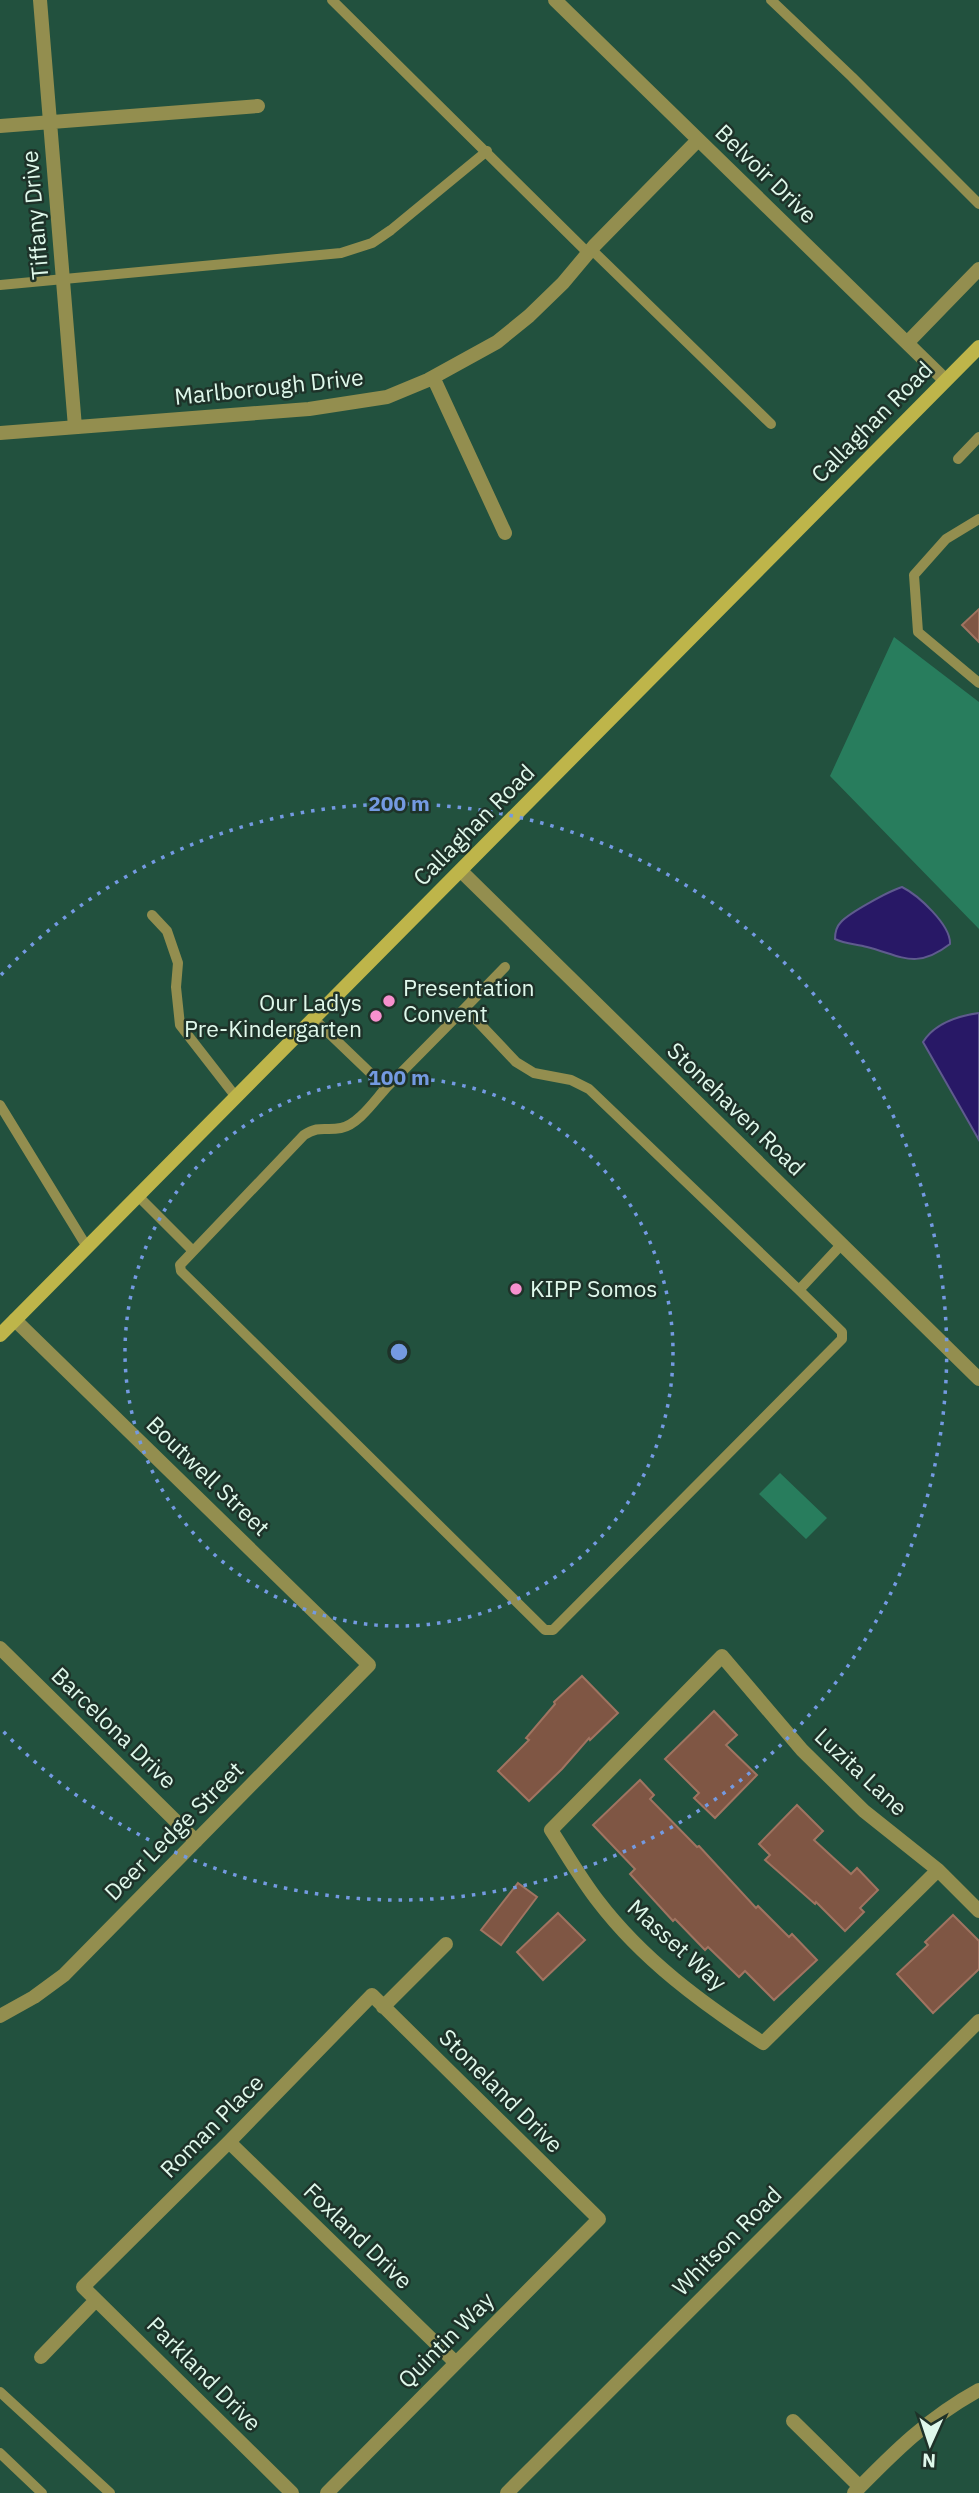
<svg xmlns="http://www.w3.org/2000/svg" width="979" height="2493" viewBox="0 0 979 2493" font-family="'IBM Plex Sans',sans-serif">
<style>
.green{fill:#287d5d}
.water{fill:#281866;stroke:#5f5b8e;stroke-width:2}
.building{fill:#7f5644;stroke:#a07461;stroke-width:2}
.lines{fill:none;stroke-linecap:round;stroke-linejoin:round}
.service{stroke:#938e4f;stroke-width:10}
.minor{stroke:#938e4f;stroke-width:14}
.secondary{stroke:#beb54a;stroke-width:14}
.ring{fill:none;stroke:#749ae1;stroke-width:3.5;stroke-dasharray:3.5 7}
.poi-dot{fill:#f790ce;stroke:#1e3229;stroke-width:2.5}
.labels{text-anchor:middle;stroke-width:5;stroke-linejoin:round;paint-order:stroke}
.street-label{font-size:23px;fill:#dff8eb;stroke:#1e3229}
.poi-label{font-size:23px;fill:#dff8eb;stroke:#1e3229;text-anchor:start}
.centre{fill:#749ae1;stroke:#1e3229;stroke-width:3.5}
.ring-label{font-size:21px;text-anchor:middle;font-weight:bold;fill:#749ae1;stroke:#1e3229;stroke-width:5;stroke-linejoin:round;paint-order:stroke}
</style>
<rect width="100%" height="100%" fill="#22513e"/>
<path class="green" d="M894,637L979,702V929L830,776Z
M780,1473L827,1518L806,1539L759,1494Z"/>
<path class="water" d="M902,887C918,895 951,925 950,944C916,970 902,956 867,947C856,944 845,944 835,939C835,932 836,927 841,922C849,913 889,891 902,887Z
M979,1013V1140L923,1042C935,1023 957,1016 979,1013Z"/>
<path class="building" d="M979,609V642L962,625Z
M582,1676L618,1713L590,1740L589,1738L562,1769L529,1801L498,1771L529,1740L526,1738L555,1704L554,1702Z
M714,1711L737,1735L726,1745L757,1775L715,1818L694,1798L699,1793L665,1759Z
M640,1780L654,1795L650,1799L697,1847L699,1846L756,1908L758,1906L789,1937L792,1934L817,1960L774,2000L745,1971L739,1977L708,1947L705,1950L675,1919L673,1921L630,1874L635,1869L593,1825Z
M797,1805L823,1831L814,1840L851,1874L857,1868L878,1890L860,1908L864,1912L845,1931L816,1902L815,1904L765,1860L770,1855L759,1844Z
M518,1883L537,1897L501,1945L481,1930Z
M558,1913L585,1940L543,1980L517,1952Z
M953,1915L979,1941V1969L933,2013L897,1974L928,1945L925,1942Z"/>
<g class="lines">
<path class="service" d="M332,0L588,253
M771,0L852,77L979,204
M591,249L771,424
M0,285L341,253L372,243L391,230L487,151
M958,459L979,437
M979,519L946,539L914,575L918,632L979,683
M152,915L167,931L178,963L176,987L180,1025L236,1097
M465,1008L505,967
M314,1019L386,1088L465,1008L516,1062L534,1073L571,1080L589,1089L799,1290L841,1245
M386,1088C375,1100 358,1125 341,1128C324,1131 320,1125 304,1135L180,1265L181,1271L545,1630H553L842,1339V1332L799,1290
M0,1105L87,1247
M138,1196L193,1251
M0,2392L110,2493
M0,2453L42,2493"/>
<path class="minor" d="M40,0L75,427
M555,0L945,380
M0,126L258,106
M907,343L979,269
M433,377L505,533
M0,433L309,409L387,397L428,380L497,342L529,316L563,283L594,246L698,140
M461,871L979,1379
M0,1648L196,1841
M938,1870L763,2043C702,2003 643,1960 598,1901C581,1879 566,1853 551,1830L722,1656L802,1750L864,1811L938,1870L979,1911
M383,2007L446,1944
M0,2016L34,1997L64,1975L369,1665L15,1320
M229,2142L455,2362
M41,2357L96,2300
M793,2421L860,2487
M292,2493L83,2287L229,2142L372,1995L599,2219L327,2493
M507,2493L979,2021
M854,2493C894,2452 928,2418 979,2390"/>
<path class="secondary" d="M0,1335L979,347"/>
</g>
<g class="ring">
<circle cx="399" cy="1352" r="274"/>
<path d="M1 975A548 548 0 1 1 1 1729"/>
</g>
<g class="poi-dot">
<circle cx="389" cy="1001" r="7"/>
<circle cx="376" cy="1016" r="7"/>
<circle cx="516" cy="1289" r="7"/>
</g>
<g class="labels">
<g class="street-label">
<text transform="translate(766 174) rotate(44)" y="8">Belvoir Drive</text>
<text transform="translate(35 215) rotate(-95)" y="8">Tiffany Drive</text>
<text transform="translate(269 387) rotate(-6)" y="8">Marlborough Drive</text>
<text transform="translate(872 422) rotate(-45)" y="8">Callaghan Road</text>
<text transform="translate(474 825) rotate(-45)" y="8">Callaghan Road</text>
<text transform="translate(736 1109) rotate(44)" y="8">Stonehaven Road</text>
<text transform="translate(208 1476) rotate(44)" y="8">Boutwell Street</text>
<text transform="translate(114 1728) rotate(44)" y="8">Barcelona Drive</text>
<text transform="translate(861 1772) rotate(43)" y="8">Luzita Lane</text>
<text transform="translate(174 1831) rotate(-45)" y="8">Deer Ledge Street</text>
<text transform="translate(677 1945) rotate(42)" y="8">Masset Way</text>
<text transform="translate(501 2091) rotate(45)" y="8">Stoneland Drive</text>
<text transform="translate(212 2126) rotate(-45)" y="8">Roman Place</text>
<text transform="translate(358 2236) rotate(44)" y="8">Foxland Drive</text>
<text transform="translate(727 2241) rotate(-45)" y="8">Whitson Road</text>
<text transform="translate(446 2340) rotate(-45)" y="8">Quintin Way</text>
<text transform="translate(204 2374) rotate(45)" y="8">Parkland Drive</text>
</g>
<g class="poi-label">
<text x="403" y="996">Presentation<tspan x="403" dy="26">Convent</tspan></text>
<text x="362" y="1011" text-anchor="end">Our Ladys<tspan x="362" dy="26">Pre-Kindergarten</tspan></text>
<text x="530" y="1297">KIPP Somos</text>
</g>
</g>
<circle cx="399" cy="1352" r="10" class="centre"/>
<g class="ring-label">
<text x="399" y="811">200 m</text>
<text x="399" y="1085">100 m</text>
</g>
<g transform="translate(930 2444) rotate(183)" stroke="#1e3229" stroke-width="5" paint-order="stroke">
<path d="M0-5L12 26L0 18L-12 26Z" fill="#dff8eb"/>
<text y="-10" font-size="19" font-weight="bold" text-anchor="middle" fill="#dff8eb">N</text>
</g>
</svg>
